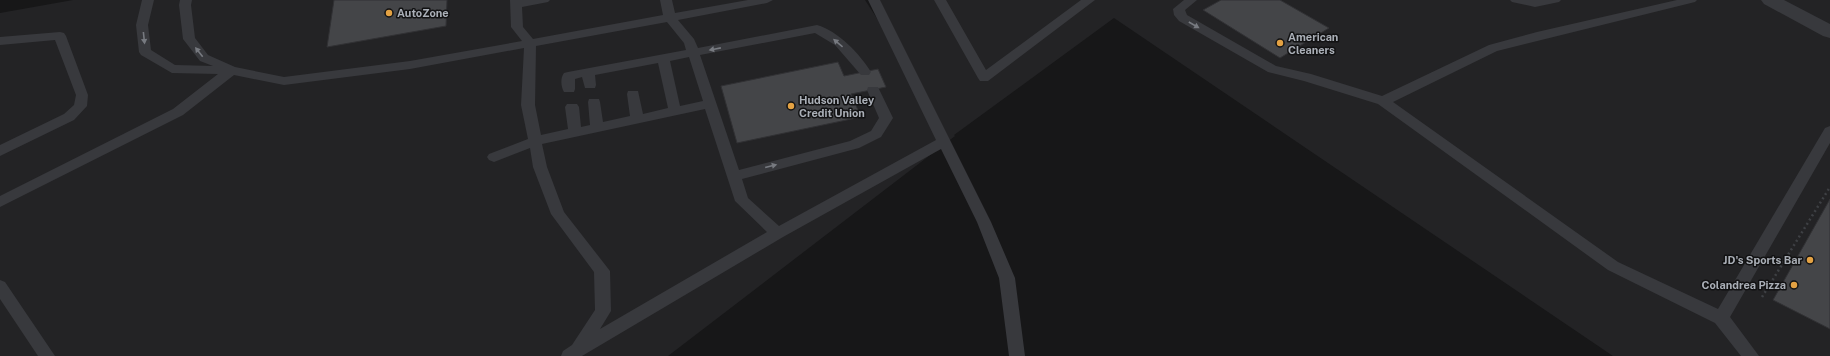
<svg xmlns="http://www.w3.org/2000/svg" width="1830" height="356" viewBox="0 0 1830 356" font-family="'Public Sans',sans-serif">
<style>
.built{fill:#232325}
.building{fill:#444548;stroke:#313134}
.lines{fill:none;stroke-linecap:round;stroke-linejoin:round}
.path{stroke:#3e4044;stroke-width:2.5;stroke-dasharray:2 3;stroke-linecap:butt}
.lane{fill:#38393d;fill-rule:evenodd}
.street{fill:#38393d;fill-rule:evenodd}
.oneway{fill:#777a80}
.poi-dot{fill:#e4a243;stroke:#121213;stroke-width:1.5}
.labels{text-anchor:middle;stroke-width:3;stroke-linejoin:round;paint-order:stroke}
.poi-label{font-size:11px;font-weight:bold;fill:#aaafb7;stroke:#121213;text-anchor:start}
</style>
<rect width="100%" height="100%" fill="#171718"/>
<path class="built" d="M73,0H865L891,40L872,0H1830V356H1613L1114,18L954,135L955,136L668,356H0V13Z"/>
<path class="building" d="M334,0H447L446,26L327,47Z
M1221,0H1280L1329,28L1280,58L1203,10Z
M838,62L844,76L878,69L886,87L851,94L861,117L737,143L721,86Z
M1830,199V329L1773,300Z"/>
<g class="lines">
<path class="path" d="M1762,297L1830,187"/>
<path class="lane" d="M142,0H154L148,25L151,50L175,65L213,66L200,61L183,39L179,5L180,0H192L191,5L195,38L208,55L235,67L284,77L410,61L522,41L511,27L510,0H550L548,2L522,7L523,27L533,39L663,15L660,0H672L675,13L748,0H773L767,3L678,20L694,39L698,48L817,25C838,31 860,54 871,72L869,75H861L835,45L815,33L700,55L739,170L850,141L871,131L879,118L867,90L868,87H878L893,118L881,137L859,148L742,179L748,198L779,226L936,140L868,0H880L991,222L1015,278L1025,356H1009L999,278L977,222L941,149L783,237L582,356H561L563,351L572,345L595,310L594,272L551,214L533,167L530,148L494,162L489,160L487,157L489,154L528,139L521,105L524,48L410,69L284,85L234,75L183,115L0,207V196L173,109L218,74L172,73L141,55L139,52L136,25ZM667,22L684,43L686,50L568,72L564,73C560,78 561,87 564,92H574L575,89V79L582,77L585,88H595L596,85L595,75L658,63L668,108L643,114L638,91H628L627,94L630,116L603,122L600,102L599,99H589L588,102L590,125L581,127L579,107L577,104H567L565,107L568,129L541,135L535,105L536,46ZM689,57L703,101L680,106L670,61ZM705,109L735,201L767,232L600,329L611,311L610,271L564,212L547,167L542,144Z
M934,0H946L986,70L1081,0H1095L988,81H980L978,78Z
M1184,0H1197L1185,10L1187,15L1276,66L1311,74L1382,96L1489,45L1537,32L1677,0H1697L1695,2L1497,51L1393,102L1618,262L1718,309L1825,128L1830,126V143L1730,317L1759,356H1741L1715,323L1608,270L1378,104L1304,81L1268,72L1179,21L1174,15L1173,9Z
M1510,0H1561L1559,2L1535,7L1512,2Z
M60,32L64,33L66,36L88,95L87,106L74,120L0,156V145L64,114L74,105L76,95L55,40L0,45V37Z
M0,280L5,282L55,356H38L0,299Z"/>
<path class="street" d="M1761,0H1784L1830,24V38L1823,36L1764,4Z"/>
</g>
<defs><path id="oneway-solid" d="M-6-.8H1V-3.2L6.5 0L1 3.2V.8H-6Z"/></defs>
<g class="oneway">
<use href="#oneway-solid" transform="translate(1194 25) rotate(30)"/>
<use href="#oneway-solid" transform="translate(144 38) rotate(84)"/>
<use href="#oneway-solid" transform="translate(838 43) rotate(-140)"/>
<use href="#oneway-solid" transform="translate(715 49) rotate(169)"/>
<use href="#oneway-solid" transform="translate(199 52) rotate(-128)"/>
<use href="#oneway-solid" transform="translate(771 166) rotate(-14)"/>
</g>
<g class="poi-dot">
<circle cx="389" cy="13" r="4"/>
<circle cx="1280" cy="43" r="4"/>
<circle cx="791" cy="106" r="4"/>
<circle cx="1810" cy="260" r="4"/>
<circle cx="1794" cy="285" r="4"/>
</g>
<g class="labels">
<g class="poi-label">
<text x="397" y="17">AutoZone</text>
<text x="1288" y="41">American<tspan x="1288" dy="13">Cleaners</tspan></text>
<text x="799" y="104">Hudson Valley<tspan x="799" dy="13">Credit Union</tspan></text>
<text x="1802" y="264" text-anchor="end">JD's Sports Bar</text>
<text x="1786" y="289" text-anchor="end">Colandrea Pizza</text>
</g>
</g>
</svg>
